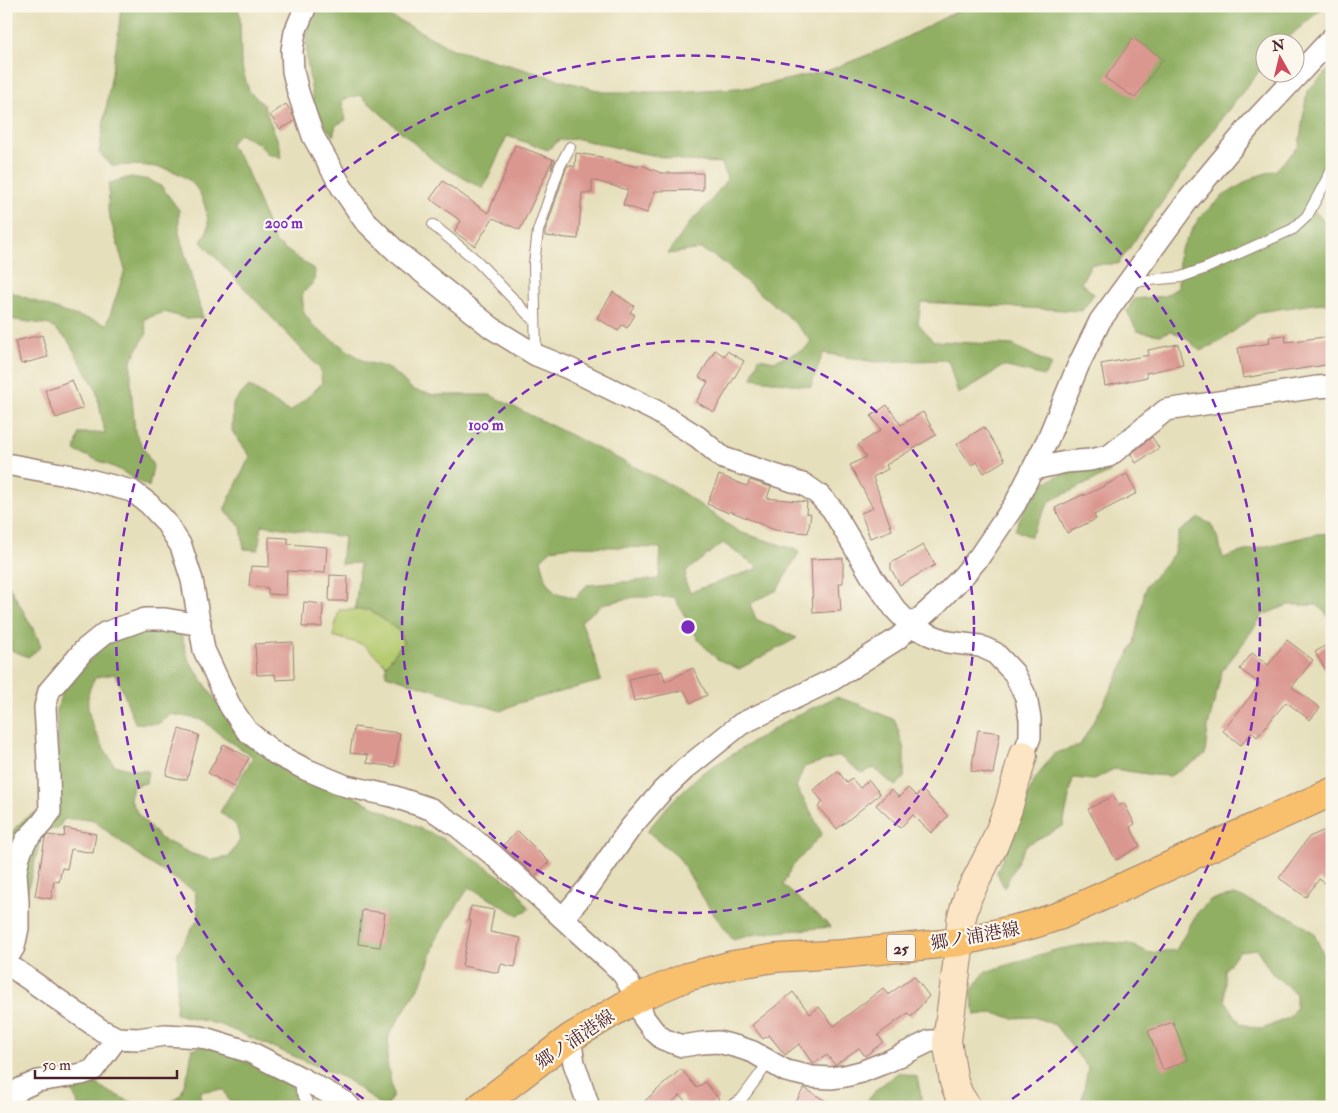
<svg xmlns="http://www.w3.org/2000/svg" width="1338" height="1113" viewBox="0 0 1338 1113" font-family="'IM FELL Double Pica','Noto Serif JP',serif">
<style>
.green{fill:#b6cb6f;stroke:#80754d}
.forest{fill:#90af62;stroke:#6d6746;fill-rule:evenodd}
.building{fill:#da9790}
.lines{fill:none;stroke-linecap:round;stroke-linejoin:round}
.lane-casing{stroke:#987f73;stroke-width:12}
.street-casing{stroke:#987f73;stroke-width:24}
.secondary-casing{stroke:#987f73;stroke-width:30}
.primary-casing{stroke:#987f73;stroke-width:30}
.lane{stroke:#fff;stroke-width:10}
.street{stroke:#fff;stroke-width:21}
.secondary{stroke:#fce5c4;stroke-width:28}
.primary{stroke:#f8bf6c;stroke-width:28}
.ring{fill:none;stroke:#7b2cbf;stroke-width:2.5;stroke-dasharray:9 6}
.labels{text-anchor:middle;stroke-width:4.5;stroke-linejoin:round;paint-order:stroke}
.shield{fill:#fbf7ec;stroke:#7f6065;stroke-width:1}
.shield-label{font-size:16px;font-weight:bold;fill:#4a1f2b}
.street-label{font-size:18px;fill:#4a1f2b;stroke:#fbf7ec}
.centre{fill:#7b2cbf;stroke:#fbf7ec;stroke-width:2.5}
.ring-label{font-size:15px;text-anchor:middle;font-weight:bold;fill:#7b2cbf;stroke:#fbf7ec;stroke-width:4.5;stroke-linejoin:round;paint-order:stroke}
</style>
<rect width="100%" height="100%" fill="#fbf7ec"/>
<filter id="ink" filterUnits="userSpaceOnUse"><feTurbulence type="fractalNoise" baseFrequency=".02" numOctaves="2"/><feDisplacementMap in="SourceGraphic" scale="10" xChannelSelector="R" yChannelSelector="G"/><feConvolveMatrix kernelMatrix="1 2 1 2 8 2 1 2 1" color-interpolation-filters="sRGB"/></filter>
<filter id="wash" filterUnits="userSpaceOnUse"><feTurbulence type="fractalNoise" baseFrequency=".0096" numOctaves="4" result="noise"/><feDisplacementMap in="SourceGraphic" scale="20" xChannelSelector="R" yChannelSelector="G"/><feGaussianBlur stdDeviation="1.12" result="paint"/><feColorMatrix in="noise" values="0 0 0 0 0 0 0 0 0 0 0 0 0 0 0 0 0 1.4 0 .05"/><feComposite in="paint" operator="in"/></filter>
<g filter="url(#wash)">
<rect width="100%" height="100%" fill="#e6dfbb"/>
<path class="green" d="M370,609L400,632L403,643L386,665L364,645L333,636L339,610Z"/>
<path class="forest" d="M121,6H238L240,16L241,64L249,91L263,104L280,146L281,158L268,154L258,143L239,134L230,144L245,166L267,223L276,243L315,270L314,282L302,294L304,313L315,328L365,362L386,367L401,378L413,390L435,395H490L673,486L739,532L800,551L777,590L750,604L756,619L797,638L739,669L717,659L699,641L674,597H635L603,604L581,621L595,658L601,681L518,703L501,711L386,675V665L403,643L400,632L370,610H355L360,563L341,564L344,537L262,525L258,550L244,549L241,527L224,510L250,456L232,431L233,403L249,386L290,412C301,402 312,394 322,383L320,369L201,242C203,238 207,233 208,228C209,220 205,205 202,198C188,164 144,164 113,166L99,153L119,28ZM723,543L759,568L690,592L685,581L686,571ZM571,546L661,548L659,579L587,585L575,598L554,592L546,579L541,559L552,549Z
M323,6H369L410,26L452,49L604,92H673L753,87L827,71L885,48L967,6H1325L1283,42H1266L1265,64L1221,119L1118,264H1091L1081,283L1094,294L1082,311L921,302L918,323L933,341L1013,345L1052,365L1044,376L1003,366L968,389L958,394L948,360L875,362L823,353L811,387L752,378L759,358L774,361L805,349L811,341L791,319L719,259L701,249L668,254L691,221L710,202L727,179L722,163L686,161L641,153L578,139L559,140L548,150L507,136L483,189L435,162L360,95L342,100L346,120L336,125L333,136L315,113L307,61L306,39L314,14Z
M1332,66V172L1309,204L1332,231V305L1321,303L1259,312L1221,341L1200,351L1186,338L1171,331L1160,335L1137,331L1127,311L1134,299L1164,296L1178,288L1179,252L1200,217L1223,196L1254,177L1276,170L1299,146L1307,91Z
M131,177L150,180L162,187L179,210V233L203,318L187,319L165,312L144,319L147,333L131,360V387L135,432L153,466L149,487L116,468L75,451L79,433H105L96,389L67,339L50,325L8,319L6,321V290L63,312L107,324L125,270L108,211L109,183Z
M1102,463L1111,472L1050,501L1030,537L1015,530L1023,511L1044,483L1066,472Z
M1199,518L1211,524L1218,539L1223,558L1241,552L1317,534L1332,533V620L1317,605H1288L1263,615L1239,649L1222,671L1208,727L1205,755L1170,776L1153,775L1114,769L1093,780L1073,778L1063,826L1026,845L1004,888L997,872L1014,829L1034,781L1053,754L1080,745L1102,707L1134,643L1143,599L1146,586L1173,555L1179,532Z
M6,580L37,636L41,647L28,657L11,650V640L6,638Z
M158,627L182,636L188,659L232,724L346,793L447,841L516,887L529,909L518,915L469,887L437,937L423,980L389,1035L387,1062L393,1094L387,1107H383L346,1079L305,1061L221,1025L176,1014L178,952L199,917L195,891L149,863L91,819H64L58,829L43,830L24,904L6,943V842C14,827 25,816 42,810L58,749L57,710L63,687L105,645L131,633ZM115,674L124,694L135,723L158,724L171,714L203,720L218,733L253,757L220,812L236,825L240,840L229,857L212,860L192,854L160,838L138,814L130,799L133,786L146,783L148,771L132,770L114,765C99,739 75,706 96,677Z
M836,697L858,704L895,720L904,750V778L895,786L874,768L862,773L839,756L804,767L796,787L810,810L822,834L792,867L783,885L831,927L756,934L733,940L712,912L678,857L647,831L672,801L702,773L795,716Z
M1235,895L1294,919L1313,932L1332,972V1107H1079L1081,1104L1088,1068L1055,1025L1034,1017L1012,1018L993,1013L975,1015L971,991L985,972L1055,950L1087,944L1105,942L1129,944L1150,953L1176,950L1197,913L1210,900ZM1257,949L1270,971L1296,994V1008L1288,1018L1262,1029L1241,1024L1225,1000V970L1239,951Z
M205,1045L285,1077L296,1092L302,1107H267L229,1101L224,1090L201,1091L200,1107H163L181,1094L189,1070L192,1049Z
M899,1072L917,1077L922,1100L917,1107H862L878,1088Z
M66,1084H97L109,1092L136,1104L160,1107H78L77,1101L72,1092L59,1089Z"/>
<g id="blocks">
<path class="building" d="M1133,38L1163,59L1135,98L1105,78Z
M286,104L291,111L295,121L285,127L284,126L280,129L270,115Z
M515,145L555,160L551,170L553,159L520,230L493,218L475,246L454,232L461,221L430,199L443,181L488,213L503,178Z
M576,153L602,157V158L637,167L639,164L661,173H703V190L655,191L647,213L623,205L628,190L592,180V193H582L578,239L545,236V232L566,169L568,165L575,167Z
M613,292L634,306L630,312L635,315L627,328L622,325L618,331L597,318Z
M42,335L48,357L21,364L15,341Z
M1285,335L1286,342L1332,336V364L1243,378L1238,348L1270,343L1269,337Z
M1178,344L1183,365L1146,373L1147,377L1105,386L1101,364L1149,355L1148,350Z
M715,350L724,356L727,351L744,361L714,412L696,402L708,382L699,377Z
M72,380L83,408L56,418L45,390Z
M887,405L901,425L923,412L936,435L886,465L888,469L873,477L892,530L870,538L861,513L873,508L850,465L866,457L858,445L881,430L871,416Z
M984,427L1005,460L984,473L977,462L971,465L957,444Z
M1152,437L1159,448L1136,463L1131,454Z
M1127,474L1137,493L1094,515L1096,519L1067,533L1055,508L1084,494V496Z
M719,475L747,486L750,480L771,487L767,498L807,502L806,513L811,514L808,533L775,530L730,511L729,513L707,504Z
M269,537L288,538V544L327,547L325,573L287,571L286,595L268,594V588L249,586L251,566L269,567Z
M923,545L935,565L900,585L891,569V563Z
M843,558V583H839L841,611L813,613L811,559Z
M330,575L348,576L347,601H329Z
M304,602L323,604L322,627H302Z
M1287,640L1313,660L1292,687L1320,708L1310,720L1286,702L1257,737L1252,732L1241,745L1223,731L1260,684L1240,669L1252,653L1268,665Z
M293,642L294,679L276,680L275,674L257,675L255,644Z
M1332,642V681L1315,652Z
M693,668L707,695L691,703L684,690L634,701L629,679L662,671L665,682Z
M354,727L400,733L395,767L367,763L368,755L350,753Z
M179,729L199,735L187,779H180L166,775Z
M978,730L1000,733L993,774L971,771Z
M224,744L249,758L233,787L208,773Z
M838,771L847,783L852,779L860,788L869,780L880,794L837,829L818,807L823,802L813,790Z
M908,788L916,796L922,790L948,816L931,833L913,815L900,828L876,805L891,790L899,797Z
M1113,796L1119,806L1124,803L1135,824L1130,827L1140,846L1116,860L1088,809Z
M1332,827V874L1325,883L1319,879L1306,897L1279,878L1309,837Z
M65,828L96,834L93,853L71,849L67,869L62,868L59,882L54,881L51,899L35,896L45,838L48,835L64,837Z
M518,831L549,862L535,876L502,846Z
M471,906L494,910L490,932L521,938L515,967L501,964L499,973L462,966L471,921L468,920Z
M362,910L385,913L380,947L358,944Z
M914,976L929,996L911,1017L908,1013L878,1035L883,1042L865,1056L859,1048L835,1065L827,1055L813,1064L799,1044L785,1055L769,1035L763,1039L752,1025L793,992L810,1014L819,1007L834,1026L883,988L888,995Z
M1173,1022L1188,1060L1163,1070L1148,1031Z
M681,1069L697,1088L705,1082L719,1099L709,1107H690L680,1095L667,1107H638Z
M804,1088L836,1107H793Z"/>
</g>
</g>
<g filter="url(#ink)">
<use href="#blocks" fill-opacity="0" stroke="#987f73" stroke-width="1"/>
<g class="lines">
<defs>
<path id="lane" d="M433,225L476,260L535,322
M1129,282L1181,277L1206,268L1293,229L1307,216L1332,170
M536,354L534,264L538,231L560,166L570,147
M301,1078V1091L310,1107
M729,1107L741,1100L769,1062"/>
<path id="street" d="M306,6L295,32L292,50L293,71L298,92L313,136L341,186L364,220L396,251L492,328L536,355L568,368L656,411L698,437L723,458L805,485L818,494L832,509L872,577L895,609L911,626L928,634L948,642L980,646L995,653L1014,673L1026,697L1030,719V737L1023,755
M6,464L78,477L132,491L149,504L165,521L181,546L192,580L204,650L230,706L247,731L276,754L305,769L346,786L392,796L431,809L457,826L492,854L611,962L623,974L637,998L644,1018L653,1030L663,1039L682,1046L702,1043L718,1042L738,1047L753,1052L786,1071L812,1077L831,1078L845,1076L861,1072L889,1061L930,1041H947
M1034,469L1066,462L1090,460L1109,456L1166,410L1317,387L1332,386
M563,918L588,888L631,827L662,791L685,769L741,724L832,680L897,639L936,604L964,575L979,557L1015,504L1047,441L1078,366L1100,321L1189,199L1250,126L1332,38
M6,960L14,947L18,928V901L16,872L19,856L26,840L42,823L50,812L49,775L45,707L49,691L84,650L105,633L145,619H165L189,623L200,622
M6,963L101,1030L117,1038L138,1039L165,1035L201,1037L250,1052L301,1078L345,1102L350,1107
M570,1038L574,1063L589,1107
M6,1099L22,1088L38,1081L82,1074L93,1070L117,1038"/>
<path id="secondary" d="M967,1107L959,1095L954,1082L947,1041L960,942L961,920L968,896L994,845L1008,809L1023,755"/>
<path id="primary" d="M480,1107L570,1038L637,998L687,977L732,965L776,958L841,954L960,942L1031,925L1059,916L1332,792"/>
</defs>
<use href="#lane" class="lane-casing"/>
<use href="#street" class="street-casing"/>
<use href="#secondary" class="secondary-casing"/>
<use href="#primary" class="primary-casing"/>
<use href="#lane" class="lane"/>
<use href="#street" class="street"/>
<use href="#secondary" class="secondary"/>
<use href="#primary" class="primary"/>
</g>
</g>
<g class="ring">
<circle cx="688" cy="627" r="286"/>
<path d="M376 1107A572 572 0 1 1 1000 1107"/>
</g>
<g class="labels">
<rect class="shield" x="887" y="934.5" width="28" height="27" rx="4"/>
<g class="shield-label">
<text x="901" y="954">25</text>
</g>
<g class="street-label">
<text transform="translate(975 936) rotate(-10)" y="6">郷ノ浦港線</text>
<text transform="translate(575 1039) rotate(-34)" y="6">郷ノ浦港線</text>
</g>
</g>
<circle cx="688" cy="627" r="8" class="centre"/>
<g class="ring-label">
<text x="284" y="228">200 m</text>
<text x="486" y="430">100 m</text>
</g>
<rect width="1338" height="1113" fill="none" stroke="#fbf7ec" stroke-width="25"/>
<g transform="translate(1280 58) rotate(352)"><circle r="24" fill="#fbf7ec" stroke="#b4a19f"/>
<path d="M0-4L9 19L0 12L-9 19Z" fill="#d1495b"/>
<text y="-8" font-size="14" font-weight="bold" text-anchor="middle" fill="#4a1f2b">N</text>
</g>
<path d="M35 1070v8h142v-8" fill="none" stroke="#4a1f2b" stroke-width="2.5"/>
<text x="42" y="1070" font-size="15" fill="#4a1f2b" stroke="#fbf7ec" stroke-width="4" paint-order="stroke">50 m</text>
</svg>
